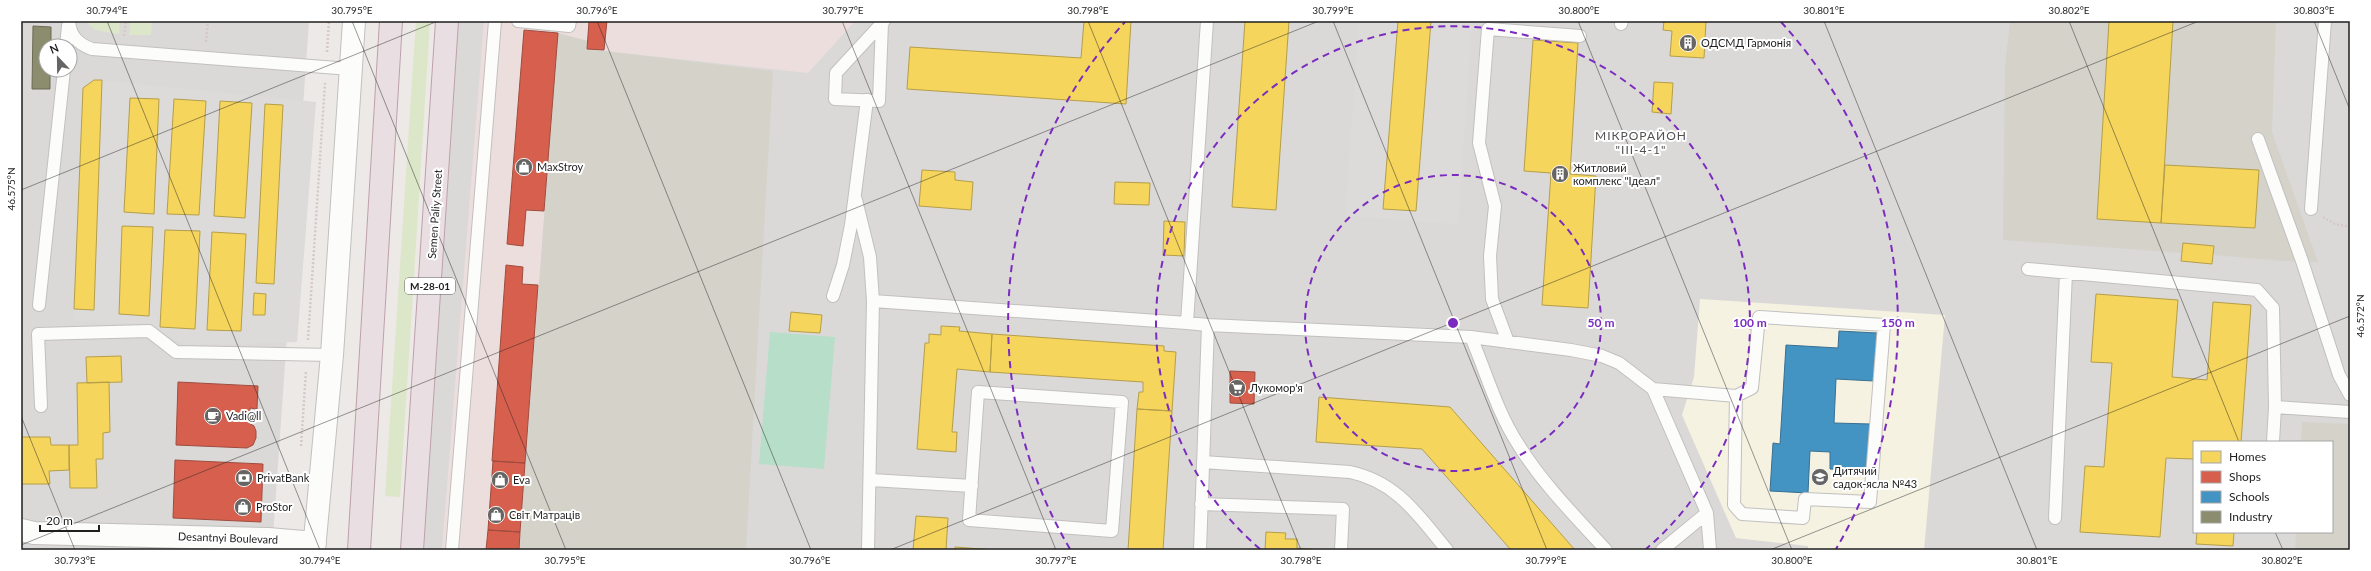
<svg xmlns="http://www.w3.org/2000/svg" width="2371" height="571" viewBox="0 0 2371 571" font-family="Lato,sans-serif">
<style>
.residential{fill:#dbd9d8;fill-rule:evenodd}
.commercial{fill:#eddede}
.education{fill:#f5f2e2}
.construction{fill:#d4d2c9}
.grass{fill:#dce6c8}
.pitch{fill:#b6dec9}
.parking{fill:#dcdbda}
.homes{fill:#f6d55c;stroke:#b59e49}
.shops{fill:#d6604d;stroke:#9f4c3f}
.schools{fill:#4393c3;stroke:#387092}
.industry{fill:#8c8c6e;stroke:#6b6b56}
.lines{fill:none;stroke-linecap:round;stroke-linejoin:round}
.lane-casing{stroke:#c2c0bf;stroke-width:14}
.street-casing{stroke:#c2c0bf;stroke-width:24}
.highway-casing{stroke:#bea0ac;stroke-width:24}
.path{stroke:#d5c8c7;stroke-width:2.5;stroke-dasharray:2 2;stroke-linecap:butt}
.lane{stroke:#fcfcfb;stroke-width:12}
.street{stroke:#fcfcfb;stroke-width:22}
.highway{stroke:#e9dfe2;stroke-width:22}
.ticks{fill:none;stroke:#1e1e1e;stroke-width:1;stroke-opacity:0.45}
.ring{fill:none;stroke:#7b2cbf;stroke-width:2;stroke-dasharray:7 5}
.labels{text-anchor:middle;stroke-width:4;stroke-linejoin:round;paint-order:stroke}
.shield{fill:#fff;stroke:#626262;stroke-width:1}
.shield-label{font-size:10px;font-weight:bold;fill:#1e1e1e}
.poi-label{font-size:11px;fill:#1e1e1e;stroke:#fff;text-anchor:start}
.street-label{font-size:11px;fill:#1e1e1e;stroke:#fff}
.neighbourhood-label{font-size:12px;letter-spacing:1px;fill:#515151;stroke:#fff}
.centre{fill:#7b2cbf;stroke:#fff;stroke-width:2}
.ring-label{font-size:12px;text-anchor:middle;font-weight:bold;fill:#7b2cbf;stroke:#fff;stroke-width:4;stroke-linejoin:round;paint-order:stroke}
.neatline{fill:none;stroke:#1e1e1e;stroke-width:1.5}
.ticks-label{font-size:10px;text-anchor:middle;fill:#1e1e1e}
</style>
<rect width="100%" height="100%" fill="#ece9e6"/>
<path class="residential" d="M21,21H309L272,550H21ZM46,46H70V70H46Z
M451,21H2350V550H412ZM2194,442H2332V532H2194Z"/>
<path class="commercial" d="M484,21H855L808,73L587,49L558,33L519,550H442Z"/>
<path class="education" d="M1700,299L1945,315L1924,550H1808V546L1736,538L1682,415L1694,377Z"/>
<path class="construction" d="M2010,21H2276L2272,132L2318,262L2283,261L2213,255L2212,264L2181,261L2182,253L2003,240L2005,66Z
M558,33L588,41L587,49L773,71L746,550H519Z
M2302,422L2350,424V550H2295L2296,532H2332V442H2301Z"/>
<path class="grass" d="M85,21H120L119,34L95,30Z
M130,21H152L151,35H129Z
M416,21H430L400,497L385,496Z"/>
<path class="pitch" d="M770,332L835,337L824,469L759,464Z"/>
<path class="parking" d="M1359,21H1472L1458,224L1345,216Z
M94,80L316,102L297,342L185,345L150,324L74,321L83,88Z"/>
<path class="homes" d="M1084,21H1131L1126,104L907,89L910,47L1081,58Z
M1245,21H1289L1276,210L1232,207Z
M1398,21H1431L1416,211L1383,209Z
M1664,21H1706L1704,58L1670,56L1672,31L1663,30Z
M2109,21H2173L2161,223L2097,219Z
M1533,40L1578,43L1570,174L1596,176L1588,308L1542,305L1551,173L1524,171Z
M94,80H102L94,310L74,309L83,88Z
M1654,82L1673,83L1671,114L1652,112Z
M130,98L159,99L154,214L124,212Z
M174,99L206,101L199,215L167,214Z
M220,101L252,103L245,218L214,216Z
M265,104L283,105L274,284L256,283Z
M2165,165L2259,170L2255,228L2161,223Z
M922,170L955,172V180L973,182L971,210L919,206Z
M1115,182L1150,183L1149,205L1114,204Z
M1164,221L1185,222L1184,256L1163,255Z
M122,226L153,227L149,316L119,314Z
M165,230L200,231L195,329L160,327Z
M212,232L246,234L241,331L207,330Z
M2183,243L2214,246L2212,264L2181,261Z
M254,293L266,294L265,315H253Z
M2096,294L2178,300L2172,377L2207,380L2213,302L2251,305L2241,442H2194V459L2166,458L2160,537L2080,532L2085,466L2104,467L2112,363L2091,362Z
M791,312L822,315L820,333L789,331Z
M941,326L960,327L959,331L992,334L990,372L957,369L952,432H957L956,452L917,449L925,343H929V334L941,335Z
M992,334L1164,346V351L1176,352L1172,411L1137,409L1139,392H1143V382L990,372Z
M121,356L122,382L87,383L86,357Z
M109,382L110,432L103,433V459H96L97,488H70L69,445H78L77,383Z
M1319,397L1450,407L1575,550H1511L1422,449L1316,442Z
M1137,409L1172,411L1163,550H1128Z
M21,437H50L51,445H69V470L49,471L50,484H21Z
M916,516L948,518L946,550H913Z
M1266,532L1286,533L1285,539H1297V548L1322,550H1265Z
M2197,532H2234L2233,546L2196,544Z
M955,547L996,550H1002H955Z"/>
<path class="shops" d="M589,21H607L604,50L587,49Z
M524,30L558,33L544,211L526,210L523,246L507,244Z
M506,265L523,267L522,284L538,285L525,463L492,461Z
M1230,371L1255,372L1254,404L1230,403Z
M178,382L258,386L257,409L250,408L249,423L254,426L256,431V438L253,445L247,448L176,445Z
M175,460L263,464L261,522L173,518Z
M493,461L525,463L520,532L488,530Z
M488,530L520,532L519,550H486Z"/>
<path class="schools" d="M1839,331L1877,333L1874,381L1836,379L1834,423L1871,424L1868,471L1830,469V452L1810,451L1808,493L1770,491L1773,443L1780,444L1786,345L1838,348Z"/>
<path class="industry" d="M33,26L51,27V46H46V70H50V89H32Z"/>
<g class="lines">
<defs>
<path id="lane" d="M69,21C70,36 78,44 92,49L350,69
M518,21L569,26L570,21
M882,23L879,101L835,99L836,73L884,21
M1621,24L1622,21
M66,46L68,26
M2258,139L2302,261L2339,375L2350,395
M856,200L870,257L873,301
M2311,209L2325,21
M2028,269L2257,290L2273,308L2275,407L2350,412
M833,296L843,265L851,225L867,100
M39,305L64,70
M1208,325L1471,337L1571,350L1602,356L1619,363L1653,389L1707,513L1710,550
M1471,337C1486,372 1497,412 1518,444C1542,483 1575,516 1606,550
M1508,342L1492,299L1490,256L1495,206L1479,143L1488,29L1580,36
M1653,389L1736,396L1734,505L1742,514L1803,518L1805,499L1870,502L1884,325L1759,317L1752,388L1736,396
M978,392L1122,402L1112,531L969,520Z
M41,406L38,334L149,331L176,352L332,355
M2273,442L2275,407
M1203,462L1350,472C1397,482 1418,515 1447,550
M871,480L972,486
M1201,504L1343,509L1341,550
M2055,518L2066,273
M452,550L495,21
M868,550L873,301L1187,323
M1200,550L1208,325L1187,323L1207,21
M1662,550L1707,513"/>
<path id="street" d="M21,530L34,533L268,539L315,543
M314,550L332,355L354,21"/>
<path id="highway" d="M359,550L391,21
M412,550L447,21"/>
</defs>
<use href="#lane" class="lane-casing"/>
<use href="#street" class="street-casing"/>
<use href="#highway" class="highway-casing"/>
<path class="path" d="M124,36L126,21
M206,42L208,21
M327,52L329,21
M2323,217L2335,224L2350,227
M308,340L325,83
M301,446L306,371"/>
<use href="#lane" class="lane"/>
<use href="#street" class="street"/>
<use href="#highway" class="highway"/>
</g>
<path class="ticks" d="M107,21L320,550M352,21L566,550M597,21L811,550M842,21L1056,550M1088,21L1301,550M1333,21L1547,550M1578,21L1792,550M1824,21L2037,550M2069,21L2239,442M2314,21L2350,110M21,190L438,21M21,416L75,550M2275,532L2283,550M21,545L1319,21M890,550L2199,21M1770,550L2350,316"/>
<g class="ring">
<circle cx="1453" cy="323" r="148"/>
<path d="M1260 549A297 297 0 1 1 1646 549"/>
<path d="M1070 549A445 445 0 0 1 1125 22M1781 22A445 445 0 0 1 1836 549"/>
</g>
<defs>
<symbol id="building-disc" viewBox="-11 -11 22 22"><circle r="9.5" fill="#666564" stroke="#fff"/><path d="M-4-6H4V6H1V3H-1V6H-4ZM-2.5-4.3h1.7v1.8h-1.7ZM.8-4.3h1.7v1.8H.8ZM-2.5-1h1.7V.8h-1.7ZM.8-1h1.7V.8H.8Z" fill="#fff"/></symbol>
<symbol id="shop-disc" viewBox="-11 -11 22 22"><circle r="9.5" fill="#666564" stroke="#fff"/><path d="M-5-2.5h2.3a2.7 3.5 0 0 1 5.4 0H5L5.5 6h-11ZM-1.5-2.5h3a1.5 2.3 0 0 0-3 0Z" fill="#fff"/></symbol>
<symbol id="supermarket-disc" viewBox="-11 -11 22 22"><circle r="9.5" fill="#666564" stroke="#fff"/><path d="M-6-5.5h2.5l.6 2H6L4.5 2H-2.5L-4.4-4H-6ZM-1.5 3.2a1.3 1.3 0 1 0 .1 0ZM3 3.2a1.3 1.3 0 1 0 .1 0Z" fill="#fff"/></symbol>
<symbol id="cafe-disc" viewBox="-11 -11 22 22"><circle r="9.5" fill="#666564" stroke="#fff"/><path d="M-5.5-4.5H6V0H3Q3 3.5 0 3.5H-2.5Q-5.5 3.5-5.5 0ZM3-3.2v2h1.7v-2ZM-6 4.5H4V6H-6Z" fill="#fff"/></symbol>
<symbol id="school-disc" viewBox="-11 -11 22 22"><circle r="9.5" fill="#666564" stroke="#fff"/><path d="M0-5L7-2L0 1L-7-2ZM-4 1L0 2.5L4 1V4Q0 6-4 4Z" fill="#fff"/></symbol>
<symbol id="bank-disc" viewBox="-11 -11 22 22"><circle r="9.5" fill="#666564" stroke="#fff"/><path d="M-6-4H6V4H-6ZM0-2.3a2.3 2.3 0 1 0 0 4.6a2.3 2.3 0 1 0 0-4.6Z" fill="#fff"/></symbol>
</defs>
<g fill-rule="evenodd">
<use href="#building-disc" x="1678" y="33" width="20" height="20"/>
<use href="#shop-disc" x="514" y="157" width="20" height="20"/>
<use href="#building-disc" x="1550" y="164" width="20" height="20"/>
<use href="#supermarket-disc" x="1227" y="378" width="20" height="20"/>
<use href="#cafe-disc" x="203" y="406" width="20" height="20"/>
<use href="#school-disc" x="1810" y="467" width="20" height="20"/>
<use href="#bank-disc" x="234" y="468" width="20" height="20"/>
<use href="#shop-disc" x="490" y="470" width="20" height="20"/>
<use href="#shop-disc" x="233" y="497" width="20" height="20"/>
<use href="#shop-disc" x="486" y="505" width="20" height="20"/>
</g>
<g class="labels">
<rect class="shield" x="405" y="278" width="50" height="16" rx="3"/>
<g class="shield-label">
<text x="430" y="290">М-28-01</text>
</g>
<g class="poi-label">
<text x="1701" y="47">ОДСМД Гармонія</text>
<text x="537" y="171">MaxStroy</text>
<text x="1573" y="172">Житловий<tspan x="1573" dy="13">комплекс "Ідеал"</tspan></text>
<text x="1250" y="392">Лукомор'я</text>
<text x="226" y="420">Vadi@ll</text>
<text x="1833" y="475">Дитячий<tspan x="1833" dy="13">садок-ясла №43</tspan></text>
<text x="257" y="482">PrivatBank</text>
<text x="513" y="484">Eva</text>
<text x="256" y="511">ProStor</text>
<text x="509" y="519">Світ Матраців</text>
</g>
<g class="street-label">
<text transform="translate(435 214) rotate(-86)" y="4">Semen Paliy Street</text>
<text transform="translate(228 538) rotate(2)" y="4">Desantnyi Boulevard</text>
</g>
<g class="neighbourhood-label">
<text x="1641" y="140">МІКРОРАЙОН<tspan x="1641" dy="14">"ІІІ-4-1"</tspan></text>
</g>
</g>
<circle cx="1453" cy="323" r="6" class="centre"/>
<g class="ring-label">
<text x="1601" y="327">50 m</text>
<text x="1750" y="327">100 m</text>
<text x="1898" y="327">150 m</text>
</g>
<rect width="2371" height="571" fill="none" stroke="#ffffff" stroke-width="44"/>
<rect x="2193" y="441" width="140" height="92" fill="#ffffff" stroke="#a5a5a5"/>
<rect x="2201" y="451" width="20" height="12" fill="#f6d55c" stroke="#a5a5a5"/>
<text x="2229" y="461" font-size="12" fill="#1e1e1e">Homes</text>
<rect x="2201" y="471" width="20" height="12" fill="#d6604d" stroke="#a5a5a5"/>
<text x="2229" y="481" font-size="12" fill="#1e1e1e">Shops</text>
<rect x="2201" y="491" width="20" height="12" fill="#4393c3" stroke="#a5a5a5"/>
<text x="2229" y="501" font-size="12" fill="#1e1e1e">Schools</text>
<rect x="2201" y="511" width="20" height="12" fill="#8c8c6e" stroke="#a5a5a5"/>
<text x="2229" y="521" font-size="12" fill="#1e1e1e">Industry</text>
<g transform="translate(58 58) rotate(338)"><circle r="19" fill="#ffffff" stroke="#a5a5a5"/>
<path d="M0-3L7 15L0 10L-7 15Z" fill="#666564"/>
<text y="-6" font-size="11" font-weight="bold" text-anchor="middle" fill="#1e1e1e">N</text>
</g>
<path d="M40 525v6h59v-6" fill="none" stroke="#1e1e1e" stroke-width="2"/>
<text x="46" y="525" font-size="12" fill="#1e1e1e" stroke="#ffffff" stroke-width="3" paint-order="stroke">20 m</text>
<rect x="22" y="22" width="2327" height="527" class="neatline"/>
<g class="ticks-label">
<text x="107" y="14">30.794°E</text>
<text x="352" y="14">30.795°E</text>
<text x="597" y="14">30.796°E</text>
<text x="843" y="14">30.797°E</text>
<text x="1088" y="14">30.798°E</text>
<text x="1333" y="14">30.799°E</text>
<text x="1579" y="14">30.800°E</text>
<text x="1824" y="14">30.801°E</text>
<text x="2069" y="14">30.802°E</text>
<text x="2314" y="14">30.803°E</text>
<text transform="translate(11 189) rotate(-90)" y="4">46.575°N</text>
<text transform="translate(2360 316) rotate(-90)" y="4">46.572°N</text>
<text x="75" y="564">30.793°E</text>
<text x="320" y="564">30.794°E</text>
<text x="565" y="564">30.795°E</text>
<text x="810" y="564">30.796°E</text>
<text x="1056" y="564">30.797°E</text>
<text x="1301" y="564">30.798°E</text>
<text x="1546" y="564">30.799°E</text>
<text x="1792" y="564">30.800°E</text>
<text x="2037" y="564">30.801°E</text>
<text x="2282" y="564">30.802°E</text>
</g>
</svg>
